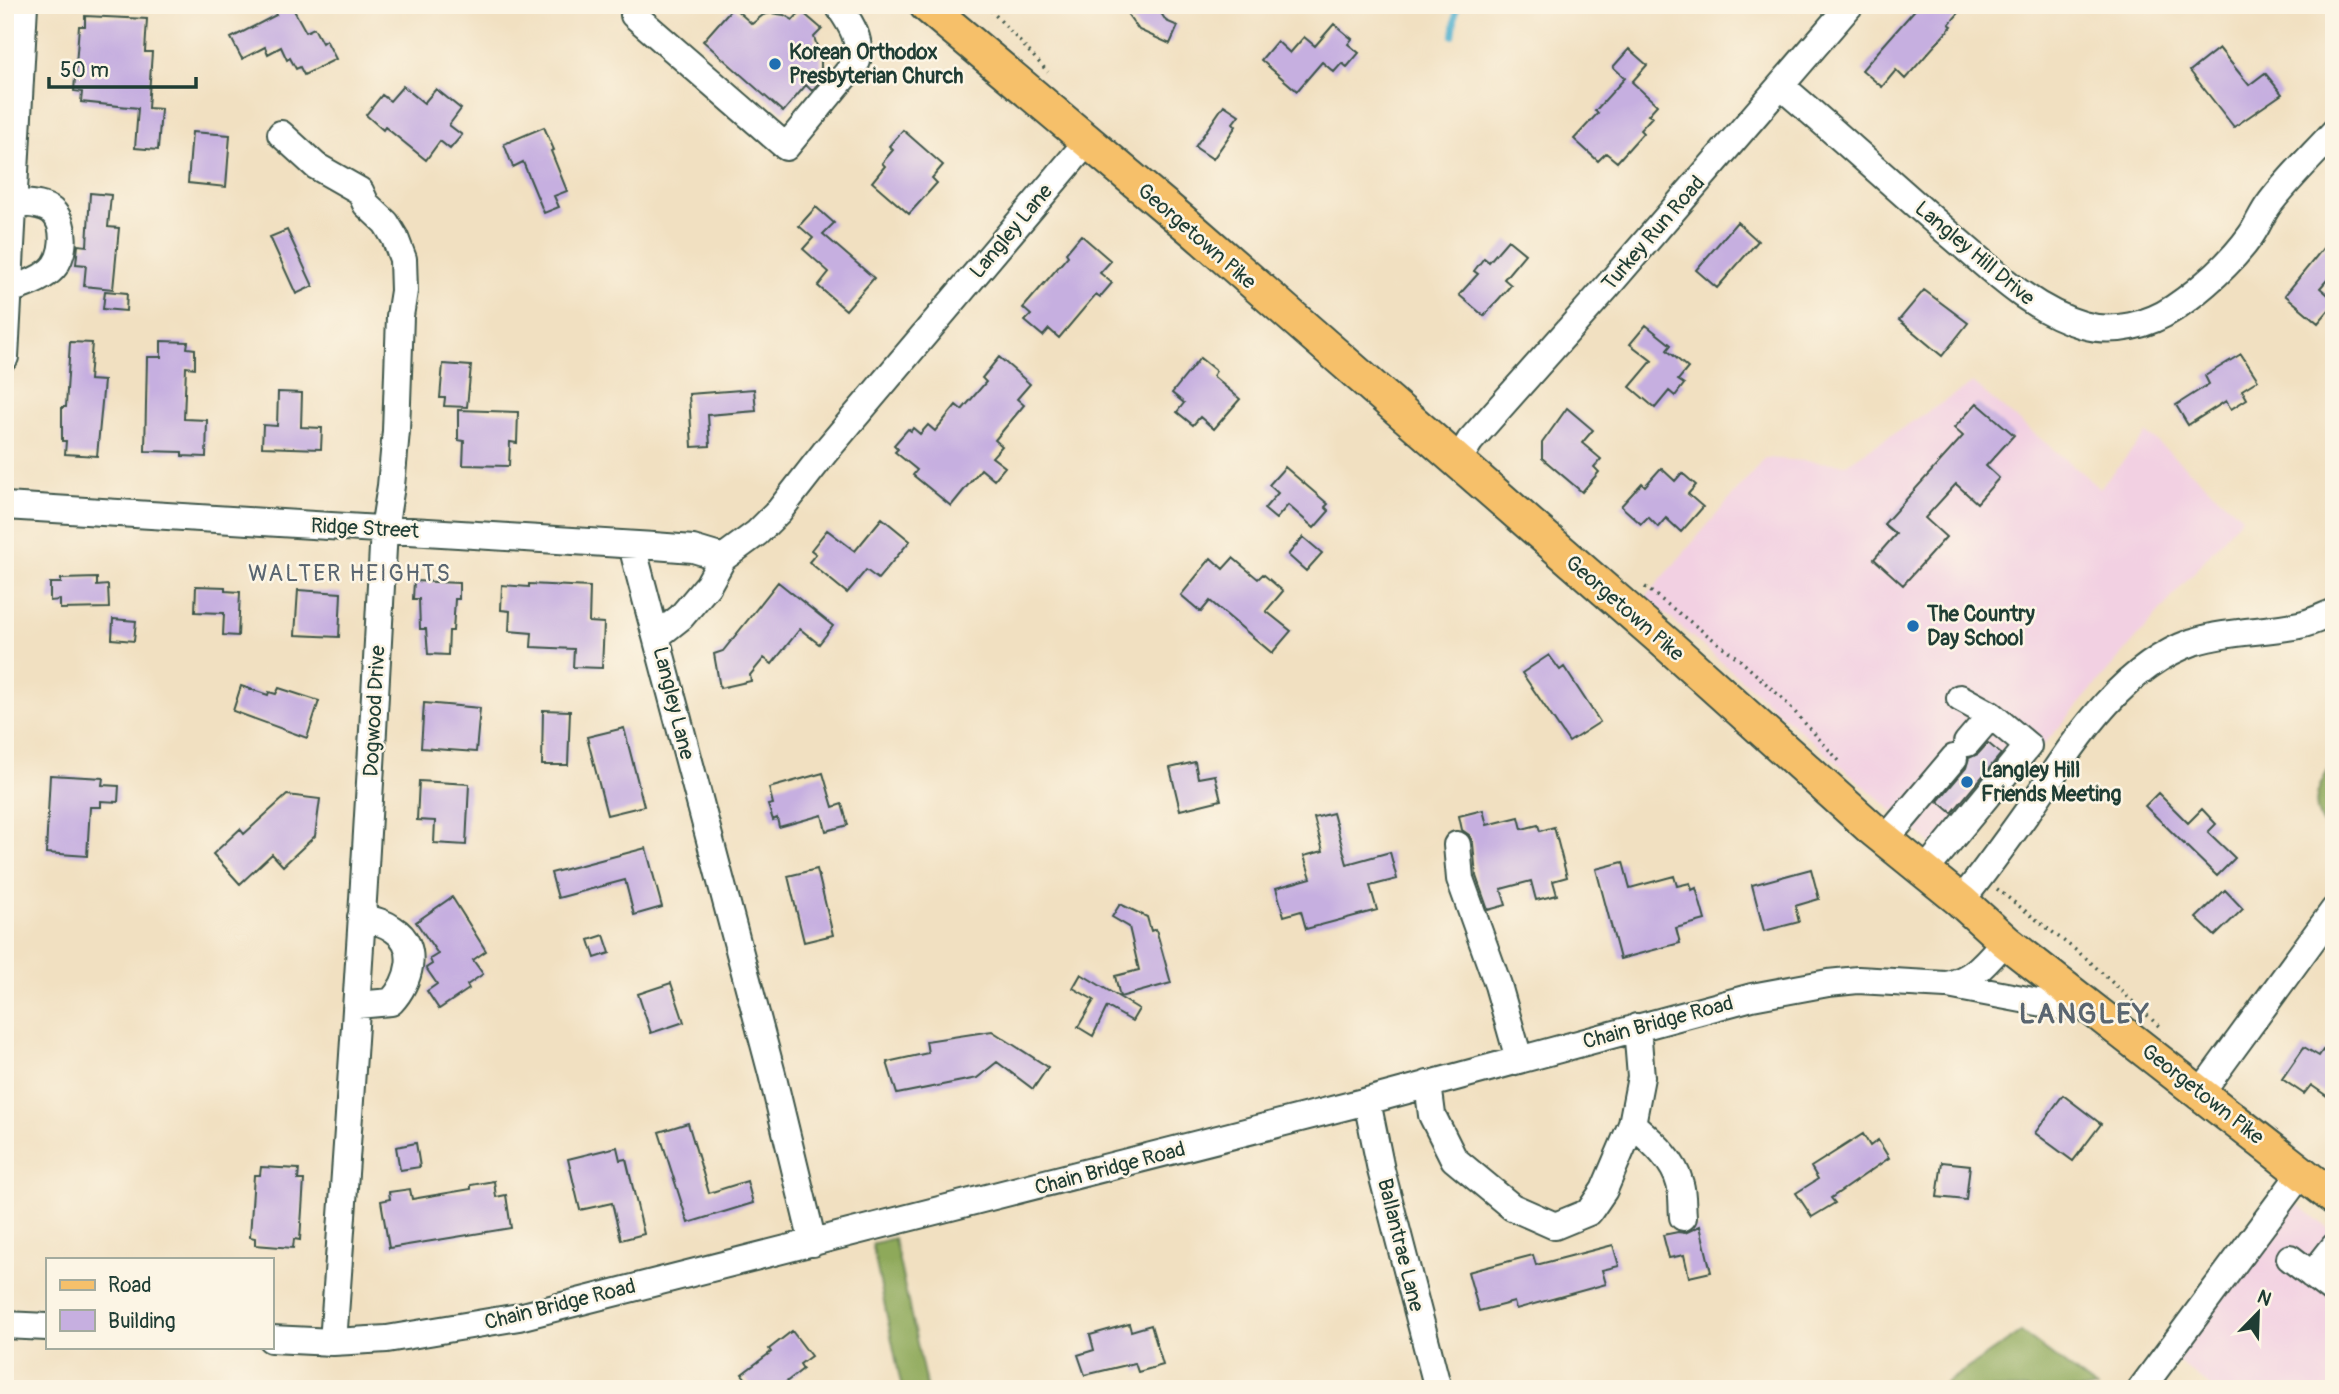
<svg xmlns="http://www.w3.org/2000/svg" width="2339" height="1394" viewBox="0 0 2339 1394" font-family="Pangolin,sans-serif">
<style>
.built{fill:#f2d0e2}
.forest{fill:#8ea95a;stroke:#567347;stroke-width:2}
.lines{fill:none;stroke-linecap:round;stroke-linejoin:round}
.stream{stroke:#50b0cf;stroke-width:6}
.building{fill:#c6afe0}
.minor-casing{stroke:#3e5549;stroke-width:30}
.major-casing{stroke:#3e5549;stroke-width:37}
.path{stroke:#3e5549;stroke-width:3.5;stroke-dasharray:2 5;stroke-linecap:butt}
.minor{stroke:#fff;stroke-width:26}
.major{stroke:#f6c06b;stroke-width:33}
.poi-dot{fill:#1f6fb2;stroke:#fcf5e5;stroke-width:2.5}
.labels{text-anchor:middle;stroke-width:5;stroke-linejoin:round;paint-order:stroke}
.poi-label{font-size:21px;font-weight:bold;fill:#1f3d34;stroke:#fcf5e5;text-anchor:start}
.street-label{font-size:21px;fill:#1f3d34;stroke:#fcf5e5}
.neighbourhood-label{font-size:23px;letter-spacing:2px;fill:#596570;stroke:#fcf5e5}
.district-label{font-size:28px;font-weight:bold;letter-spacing:2px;fill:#596570;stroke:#fcf5e5}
</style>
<rect width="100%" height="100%" fill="#fcf5e5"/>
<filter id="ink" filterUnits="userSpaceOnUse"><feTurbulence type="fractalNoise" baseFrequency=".0143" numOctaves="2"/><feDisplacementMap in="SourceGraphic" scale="14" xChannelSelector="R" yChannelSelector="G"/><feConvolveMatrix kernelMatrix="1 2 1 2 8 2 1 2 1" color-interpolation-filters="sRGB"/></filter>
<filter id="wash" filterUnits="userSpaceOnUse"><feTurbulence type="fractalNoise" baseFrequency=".00686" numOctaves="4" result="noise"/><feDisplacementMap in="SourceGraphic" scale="28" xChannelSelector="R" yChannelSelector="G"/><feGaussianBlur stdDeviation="1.57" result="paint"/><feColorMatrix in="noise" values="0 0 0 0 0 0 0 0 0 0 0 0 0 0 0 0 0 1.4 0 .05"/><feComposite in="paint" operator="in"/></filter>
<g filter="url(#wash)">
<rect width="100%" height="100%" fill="#f1e0c1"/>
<path class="built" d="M1973,383L2100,488L2147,433L2242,517L1946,857L1646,597L1765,458L1846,464Z
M2290,1198L2334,1233V1389H2213L2172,1357Z"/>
<path class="forest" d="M2334,762V840C2308,811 2313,791 2334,762Z
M894,1238L927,1389H902L872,1244Z
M2021,1332L2097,1389H1937Z"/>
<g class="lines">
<path class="stream" d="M1453,36L1457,5"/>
</g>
<g id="blocks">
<path class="building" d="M282,5H291L306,32L314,28L322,43L326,40L336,59L304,75L300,67L296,69L290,58L287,60L281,47L268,54L265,47L242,59L231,38L276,15L273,10Z
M1121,5H1156L1166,21L1178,26L1170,44L1139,30Z
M1919,5H1966L1949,24L1952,26L1905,79L1896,70L1882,87L1862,70Z
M733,7L752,24L763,15L771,13L784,15L793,20L801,11L822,29L814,37L821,58V69L826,74L812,91L806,85L783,112L703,41Z
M85,16L147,19L145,52H152L148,108L161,109L158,150L135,148L138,108L81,102L82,92L74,91L79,26H85Z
M1334,24L1352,39L1348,44L1359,53L1347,67L1342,63L1334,72L1322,62L1297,91L1261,60L1277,41L1290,53L1304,37L1315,46Z
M2219,48L2249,85L2265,73L2282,94L2234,127L2190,71Z
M1629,49L1647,65L1632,82L1657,105L1648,115L1652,117L1640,130L1643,133L1617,162L1606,153L1598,161L1574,139L1598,113L1595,111L1625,78L1613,67Z
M403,86L424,103L436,89L461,109L449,125L462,135L450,149L440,141L426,160L385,127L383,130L366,115L382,95L390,101Z
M1224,105L1239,115L1233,123L1236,126L1213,159L1195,147Z
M544,127L554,150L551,151L567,191L554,196L559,207L544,213L523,162L513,167L504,144Z
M903,130L943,165L932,178L937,183L909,214L872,182L885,166L882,163L893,150L889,146Z
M192,132L230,135L226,187L188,183Z
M90,193L111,195L108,227L119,228L113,289L84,286L86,265L76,264L78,245L87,246Z
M816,207L834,223L823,234L874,278L846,310L818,286L829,272L803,249L813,238L799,226Z
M1737,222L1758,241L1717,288L1696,270Z
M287,230L313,286L296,294L270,237Z
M1081,235L1111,261L1100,273L1112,283L1100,297L1096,294L1059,338L1049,329L1043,336L1025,321L1031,315L1023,308L1068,256L1066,253Z
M1508,240L1525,254L1504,279L1511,285L1484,316L1459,295L1478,274L1474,271L1484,258L1489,262Z
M2324,247L2334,255V272L2320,288L2334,300V304L2318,323L2285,295Z
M1924,290L1968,323L1942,356L1899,320Z
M105,291L127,293L126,311L103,309Z
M1646,325L1671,345L1667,350L1688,368L1678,380L1684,384L1675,396L1669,391L1655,408L1630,387L1652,361L1630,344Z
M161,341L188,342L187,348L195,349V368L186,367L184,419L207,420L206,457L182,456V452L145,451L147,357H161Z
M70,342L92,343L89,380L104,381L97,456L65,454L66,441H62V407H66Z
M2241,354L2258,380L2242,390L2247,399L2231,409L2226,401L2188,425L2176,405L2209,384L2205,376Z
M999,357L1030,384L1017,399L1024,405L995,440L1002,446L992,457L1005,467L994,480L981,469L951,506L913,475L917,470L895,452L898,449L894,445L908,429L911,431L913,428L920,434L928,425L935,431L956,405L962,410L986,382L982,378Z
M1200,358L1216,371L1213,376L1240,399L1214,429L1200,417L1193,425L1177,412L1184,403L1172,393Z
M443,364L471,366L467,407L444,406L445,398H440Z
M754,389L756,411L708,415L710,446L692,447L689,394Z
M278,392L302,393L301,427L322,428L321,449L262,447L263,425L277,426Z
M1977,403L2014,435L1986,466L1999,478L1977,503L1956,484L1925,518L1946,537L1903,585L1874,559L1896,534L1884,524L1963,436L1954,428Z
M1567,408L1593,430L1582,443L1601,459L1594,467L1599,472L1582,492L1542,458V443Z
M458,410L518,412L517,443L510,442L509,466L463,465L464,441L458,440Z
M1285,467L1328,504L1325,507L1329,511L1314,528L1288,505L1276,519L1264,509L1278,493L1269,485Z
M1661,468L1675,481L1682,473L1696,485L1688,494L1703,507L1681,532L1666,518L1658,527L1648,517L1641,524L1621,506L1642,483L1645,486Z
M882,518L910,541L878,579L866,570L847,593L809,562L816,554L811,550L827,530L855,551Z
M1303,537L1322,553L1306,571L1288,555Z
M1211,558L1223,569L1233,558L1258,579L1263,574L1283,591L1266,611L1291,631L1272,653L1210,601L1201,612L1181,595Z
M97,578V586L108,585L109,608L60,609V600L50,601V583H61V579Z
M414,581L459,583V599H455L453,631H449L448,655L428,654L426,629H420L419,599H413Z
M778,582L833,626L819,644L800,629L772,664L764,658L750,675L751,681L720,688L714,654L723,651Z
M529,584L590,587L589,622L604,623L602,668L573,667L574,649L531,647L532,633L509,631L510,611L501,610L502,585L529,587Z
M196,586L225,587V591L240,592L238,636L223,635L224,613L195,612Z
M298,590L341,593L339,637L295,635Z
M113,619L136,621L134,641L112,639Z
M1549,655L1560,670L1564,667L1600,722L1569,742L1522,673Z
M241,686L268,695L269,692L276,694L279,688L319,701L307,738L233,711Z
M424,703L480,708L476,752L421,748Z
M543,710L570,711L568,765H542Z
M624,728L644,806L607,815L587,737Z
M1988,743L2001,754L1952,813L1938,801L1966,768L1969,758L1978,754Z
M1195,762L1198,778L1215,775L1221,800L1180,810L1170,768Z
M823,773L833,807L842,804L848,825L826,831L822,815L779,827L777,818L773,820L768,805L773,804L769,788Z
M50,775L103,778L102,785L119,786L118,802L101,801V807H90L87,856L46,853Z
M419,781L469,784L466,845L434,843L435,821L417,820Z
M2158,793L2188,823L2202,809L2216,824L2208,832L2235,858L2217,876L2145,806Z
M287,795L320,799L315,836L283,866L272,854L240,884L213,854L240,829L244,834Z
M1483,810L1487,825L1519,817L1522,829L1538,825L1540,831L1554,827L1567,877L1553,881L1557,895L1536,900L1531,881L1501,889L1506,905L1488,910L1476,876L1473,843L1469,835L1462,830L1459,816Z
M1333,813L1347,864L1390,852L1397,879L1370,886L1377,910L1306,929L1301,911L1284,916L1276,888L1311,878L1304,856L1323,851L1314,818Z
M646,848L662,907L634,915L625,880L558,898L551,873Z
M1623,862L1630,888L1674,876L1677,886L1690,883L1692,890L1696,888L1705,920L1676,928L1680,943L1620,959L1596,869Z
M817,869L833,935L804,942L788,876Z
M1811,869L1819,899L1795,906L1799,922L1764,931L1752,885Z
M2225,890L2243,909L2215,936L2196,918Z
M452,897L486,951L473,960L483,974L467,985L469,989L439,1009L427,991L437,984L426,968L432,964L430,959L438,954L416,922Z
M1120,904L1147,917L1151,931L1156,929L1171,983L1120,997L1115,976L1139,970L1129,927L1112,917Z
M604,935L610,953L595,958L589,940Z
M1081,974L1139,1009L1132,1021L1107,1007L1093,1036L1078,1027L1094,1000L1073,988Z
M671,983L684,1022L651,1033L638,994Z
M992,1031L1048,1067L1033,1089L997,1062L977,1078L897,1094L887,1062L928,1053L926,1041Z
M2304,1047L2319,1056L2323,1050L2334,1058V1101L2311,1085L2304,1094L2282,1079Z
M2063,1095L2101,1124L2073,1161L2035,1133Z
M688,1123L709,1193L747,1181L753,1203L688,1223L659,1132Z
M1863,1134L1870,1146L1878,1140L1889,1158L1831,1198L1835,1203L1812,1217L1796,1193L1818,1179L1811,1167Z
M416,1143L420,1167L400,1170L396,1147Z
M617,1147L620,1160L626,1159L644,1234L621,1240L612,1203L580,1210L568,1159Z
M1942,1162L1970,1165L1966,1200L1937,1197Z
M261,1167L299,1169L298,1180H304L300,1240L294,1239L293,1248L255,1245V1238L250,1237L254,1175H260Z
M494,1181L496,1197L506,1195L511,1228L389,1248L381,1201L390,1199L389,1192L410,1189L412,1199L471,1189V1185Z
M1700,1226L1711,1272L1689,1277L1684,1255L1669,1258L1663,1235L1678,1232L1685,1233Z
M1613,1245L1619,1266L1602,1270L1606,1284L1516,1309L1514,1302L1479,1311L1468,1272L1533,1255L1536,1265Z
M1129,1324L1131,1331L1151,1325L1163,1365L1138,1372L1135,1363L1085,1375L1078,1355L1094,1350L1090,1335Z
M792,1331L811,1356L800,1364L803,1369L777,1389H754L742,1374L771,1352L769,1349Z"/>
</g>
</g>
<g filter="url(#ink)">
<use href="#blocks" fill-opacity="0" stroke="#3e5549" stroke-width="2"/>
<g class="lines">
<defs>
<path id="minor" d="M634,15L786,147L857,61C862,39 850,23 838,5
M1781,86C1839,135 1895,187 1953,237C1993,271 2031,310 2083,325C2113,334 2149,325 2174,308C2202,289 2232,262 2251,235C2258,225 2262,213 2270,203C2289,178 2313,155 2334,132
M281,134L316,166L360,191L366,204L386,223L395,238L403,259L404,291L400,316L396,431L391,486L384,529C370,800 353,1071 333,1342
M9,290C24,285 38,281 50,271C65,259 68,225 52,211C42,203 26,204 15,202
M5,357L24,5
M1457,462L1470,441L1606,288L1850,5
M5,506L654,546L693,549L723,558
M632,546L772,1074L813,1243
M657,636L681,617L708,585L723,558L757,533L779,511L825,452L1087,142
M1960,698L1991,715
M1885,840L1954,758
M1457,845L1460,879L1498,985L1519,1059
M1924,872L2028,746L1991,715L1967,743
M1961,901C1984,872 2006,842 2028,811C2071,748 2117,669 2193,642C2227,631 2264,632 2299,625C2311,623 2322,617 2334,612
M1948,985L2059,1006L2066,1005L2076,996
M357,1005L391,1002C409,983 421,946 393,929C384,922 372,920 361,917
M1637,1027L1641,1077L1632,1124C1650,1140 1674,1159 1680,1184C1683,1194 1682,1206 1683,1217
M1428,1084L1432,1115L1454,1159L1512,1207L1555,1226L1589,1212L1604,1190L1632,1124
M2201,1092L2334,910
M1367,1101L1381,1170L1438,1389
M2290,1258L2332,1290
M2312,1275L2334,1247
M5,1325L47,1327
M271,1339L333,1342L387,1339L519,1317L1367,1101L1752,997L1828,983L1858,980L1946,985C1974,980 1988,960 2005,941
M2141,1389L2302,1172"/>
<path id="major" d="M926,5L1193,230L1667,644L1871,828L1961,901L2005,941L2334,1198"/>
</defs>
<use href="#minor" class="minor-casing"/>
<use href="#major" class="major-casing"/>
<path class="path" d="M986,5L1048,72
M1645,587L1740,660L1782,698L1842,764
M1997,889L2087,959L2162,1029"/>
<use href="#minor" class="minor"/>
<use href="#major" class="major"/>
</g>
</g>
<g class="poi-dot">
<circle cx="775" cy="64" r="7"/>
<circle cx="1913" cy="626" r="7"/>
<circle cx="1967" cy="782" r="7"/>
</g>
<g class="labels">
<g class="poi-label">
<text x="789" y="59">Korean Orthodox<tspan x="789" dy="24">Presbyterian Church</tspan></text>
<text x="1927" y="621">The Country<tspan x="1927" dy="24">Day School</tspan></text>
<text x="1981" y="777">Langley Hill<tspan x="1981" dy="24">Friends Meeting</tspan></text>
</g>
<g class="street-label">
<text transform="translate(1011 231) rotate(-50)" y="7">Langley Lane</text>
<text transform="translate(1653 233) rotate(-49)" y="7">Turkey Run Road</text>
<text transform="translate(1197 236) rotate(41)" y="7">Georgetown Pike</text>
<text transform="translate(1975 253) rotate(40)" y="7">Langley Hill Drive</text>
<text transform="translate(365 528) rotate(3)" y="7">Ridge Street</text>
<text transform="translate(1625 608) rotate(41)" y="7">Georgetown Pike</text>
<text transform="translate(674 703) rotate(76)" y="7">Langley Lane</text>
<text transform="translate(374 711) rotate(-87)" y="7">Dogwood Drive</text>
<text transform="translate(1658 1022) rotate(-15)" y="7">Chain Bridge Road</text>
<text transform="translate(2203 1094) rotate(38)" y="7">Georgetown Pike</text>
<text transform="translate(1110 1168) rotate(-15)" y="7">Chain Bridge Road</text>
<text transform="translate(1401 1245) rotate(76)" y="7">Ballantrae Lane</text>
<text transform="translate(560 1304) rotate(-14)" y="7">Chain Bridge Road</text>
</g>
<g class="neighbourhood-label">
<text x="350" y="581">WALTER HEIGHTS</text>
</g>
<g class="district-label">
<text x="2085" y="1023">LANGLEY</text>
</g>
</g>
<rect width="2339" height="1394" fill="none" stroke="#fcf5e5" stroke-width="28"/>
<rect x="46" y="1258" width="228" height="91" fill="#fcf5e5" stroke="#a4ab9e" stroke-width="2"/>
<rect x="60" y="1280" width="35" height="10" fill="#f6c06b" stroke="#a4ab9e" stroke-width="2"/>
<text x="108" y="1292" font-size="21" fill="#1f3d34">Road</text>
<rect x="60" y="1310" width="35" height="21" fill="#c6afe0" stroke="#a4ab9e" stroke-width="2"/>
<text x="108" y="1328" font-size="21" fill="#1f3d34">Building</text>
<g transform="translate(2258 1313) rotate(23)" stroke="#fcf5e5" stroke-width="5" paint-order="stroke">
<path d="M0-5L12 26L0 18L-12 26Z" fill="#1f3d34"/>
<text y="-10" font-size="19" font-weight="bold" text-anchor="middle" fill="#1f3d34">N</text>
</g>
<path d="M49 77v10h147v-10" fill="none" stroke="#1f3d34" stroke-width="3.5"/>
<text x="60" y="77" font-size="21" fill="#1f3d34" stroke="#fcf5e5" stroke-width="5" paint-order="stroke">50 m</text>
</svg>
